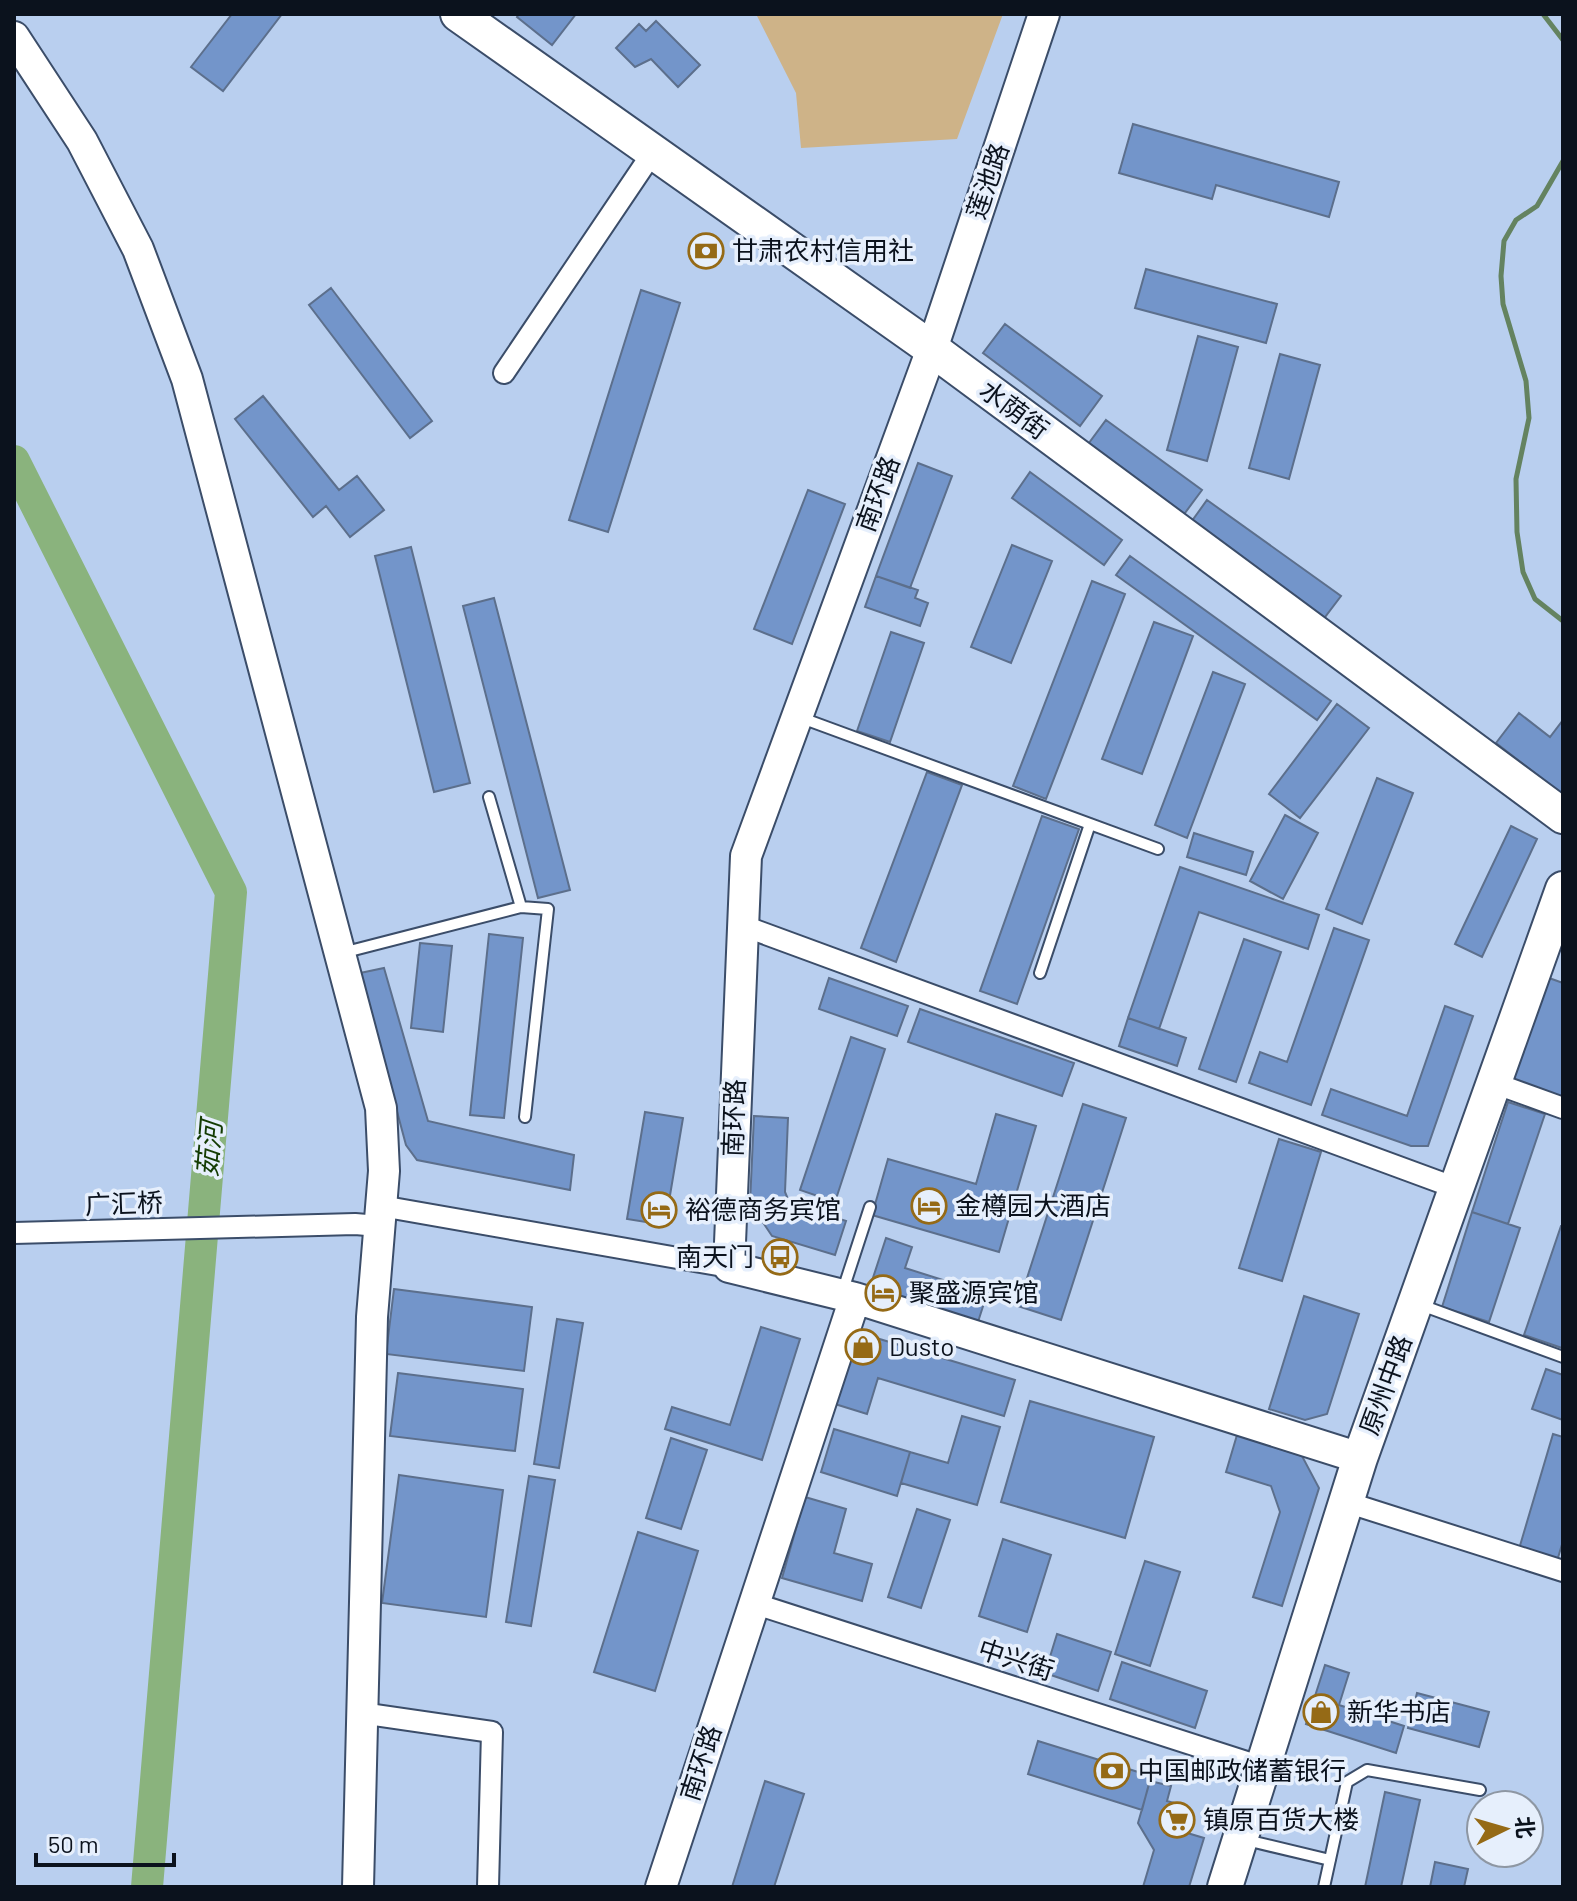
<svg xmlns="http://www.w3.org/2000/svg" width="1577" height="1901" viewBox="0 0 1577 1901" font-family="Barlow,'Noto Sans SC',sans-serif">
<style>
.green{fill:#ceb388}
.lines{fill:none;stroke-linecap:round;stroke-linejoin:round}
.stream{stroke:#648360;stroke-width:5}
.river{stroke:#8ab37d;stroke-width:32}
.building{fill:#7395ca;stroke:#5c6f8c;stroke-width:2}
.lane-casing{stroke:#3b4d69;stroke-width:14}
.street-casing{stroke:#3b4d69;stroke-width:24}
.secondary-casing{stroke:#3b4d69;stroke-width:34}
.primary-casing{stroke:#3b4d69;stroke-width:38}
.lane{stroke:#fff;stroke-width:10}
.street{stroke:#fff;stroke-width:20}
.secondary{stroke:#fff;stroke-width:30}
.primary{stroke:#fff;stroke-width:34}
.labels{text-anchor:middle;stroke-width:7;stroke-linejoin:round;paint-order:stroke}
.street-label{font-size:26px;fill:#0b121d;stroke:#e6effc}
.poi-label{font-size:26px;fill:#0b121d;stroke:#e6effc;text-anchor:start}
.water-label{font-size:28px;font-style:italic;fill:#143c03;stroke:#e6effc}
</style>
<rect width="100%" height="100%" fill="#b9cfef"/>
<path class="green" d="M756,14H1003L957,139L801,148L796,93Z"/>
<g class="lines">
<path class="stream" d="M1543,14L1563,40
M1563,161L1537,206L1516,220L1504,241L1501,276L1503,304L1526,381L1529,418L1516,479L1517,532L1523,572L1535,599L1563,621"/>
<path class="river" d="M14,461L231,892L147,1887"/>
</g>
<path class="building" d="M232,14H282L223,91L191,67Z
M519,14H576L552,45L517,17Z
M656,21L700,65L678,87L651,59L635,67L616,48L639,24L646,31Z
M1133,124L1339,182L1329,217L1216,185L1212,199L1119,173Z
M1146,269L1277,304L1266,343L1135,308Z
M331,288L432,421L410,438L309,305Z
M641,290L680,303L608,532L569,520Z
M1005,324L1102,396L1080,426L983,353Z
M1198,336L1238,347L1207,461L1167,450Z
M1280,354L1320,365L1289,479L1249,468Z
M263,396L339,490L357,476L384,510L350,537L326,506L313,517L235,419Z
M1106,420L1202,490L1182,517L1086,447Z
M918,463L952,476L910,588L876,576Z
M1030,472L1122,540L1104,565L1012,498Z
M808,490L845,504L792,644L754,629Z
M1207,500L1341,596L1322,621L1189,525Z
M1012,545L1052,561L1011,663L971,647Z
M411,547L470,783L434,792L375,556Z
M1130,556L1331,701L1317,720L1116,575Z
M876,576L918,590L915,598L928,603L920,626L865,607Z
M1092,581L1125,594L1046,799L1013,786Z
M494,598L570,890L538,898L463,606Z
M1154,622L1193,636L1142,774L1102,759Z
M891,632L924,643L890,742L857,731Z
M1213,672L1245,684L1187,838L1155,825Z
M1337,704L1369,728L1300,818L1269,794Z
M1519,713L1550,737L1563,720V795L1496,743Z
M927,772L962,785L896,962L861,948Z
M1377,778L1413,793L1362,924L1326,909Z
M1285,815L1318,833L1283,899L1250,881Z
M1042,816L1079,829L1017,1004L980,991Z
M1511,826L1537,839L1482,957L1455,944Z
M1194,833L1253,852L1246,875L1187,857Z
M1180,867L1319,915L1308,949L1199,912L1159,1029L1128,1018Z
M1334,928L1369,940L1311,1105L1249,1083L1260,1052L1287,1062Z
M489,934L523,938L504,1118L470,1115Z
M1244,939L1281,952L1236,1082L1199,1069Z
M420,943L452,946L443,1032L411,1028Z
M384,968L428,1121L574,1155L570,1190L417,1160L406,1145L360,973Z
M829,978L908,1006L897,1036L819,1009Z
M1549,978L1563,983V1098L1512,1079Z
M1445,1006L1473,1016L1428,1146H1411L1322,1115L1331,1089L1407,1116Z
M920,1009L1074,1063L1062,1096L908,1042Z
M1128,1018L1186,1038L1177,1066L1119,1046Z
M851,1037L885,1049L835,1202L800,1190Z
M1508,1102L1545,1114L1508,1224L1472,1212Z
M1083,1104L1126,1118L1061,1320L1018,1306Z
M645,1112L683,1118L665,1225L627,1219Z
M996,1114L1036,1126L999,1252L872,1215L888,1159L976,1184Z
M754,1116L788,1118L785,1192L790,1204L846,1221L835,1255L772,1236L750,1203Z
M1279,1139L1321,1152L1282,1281L1239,1268Z
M1472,1212L1520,1228L1489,1322L1442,1307Z
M1561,1226H1563L1562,1348L1524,1335Z
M886,1238L912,1247L905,1268L987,1294L976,1328L868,1293Z
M394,1289L532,1307L524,1371L386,1354Z
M1304,1296L1359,1314L1327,1414L1305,1420L1269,1409Z
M557,1319L583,1323L559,1468L534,1464Z
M761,1327L800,1339L762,1460L665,1429L672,1407L730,1425Z
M873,1337L1015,1380L1004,1416L878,1378L867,1414L835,1404L854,1340Z
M1546,1369L1563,1375V1420L1532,1409Z
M398,1373L523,1389L515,1451L390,1436Z
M1030,1401L1154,1437L1125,1538L1001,1502Z
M962,1416L1000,1427L977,1505L901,1483L910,1452L948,1463Z
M834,1429L910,1452L897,1496L821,1472Z
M1553,1434L1563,1437V1541L1557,1561L1519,1549Z
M1237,1435L1302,1456L1319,1488L1282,1606L1253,1597L1280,1512L1271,1486L1226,1472Z
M671,1438L707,1450L681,1529L646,1518Z
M399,1475L503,1490L486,1617L382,1603Z
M529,1476L555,1480L531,1626L506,1622Z
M805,1497L846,1509L834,1553L872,1564L862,1601L782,1578Z
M917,1509L950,1520L921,1608L888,1597Z
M638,1532L698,1551L655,1691L594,1672Z
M1003,1539L1051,1555L1027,1632L979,1616Z
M1145,1561L1180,1572L1150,1666L1115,1654Z
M1057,1634L1111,1652L1098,1691L1045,1673Z
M1122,1662L1207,1691L1195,1728L1110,1699Z
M1325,1665L1349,1673L1339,1705L1404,1726L1396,1753L1306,1724Z
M1417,1693L1489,1712L1479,1747L1408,1728Z
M1038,1741L1151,1776L1142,1810L1028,1774Z
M765,1781L804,1794L774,1887H732Z
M1150,1781L1171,1786L1167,1801L1178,1804L1188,1819L1184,1832L1204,1838L1189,1887H1143L1154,1850L1138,1823Z
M1385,1792L1420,1800L1401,1887H1365Z
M1435,1862L1468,1869L1464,1887H1430Z"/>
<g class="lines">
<defs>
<path id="lane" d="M799,717L1158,849
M489,797L521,907
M342,953L521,907L548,909L525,1117
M1040,973L1090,824
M842,1293L870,1207
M1421,1305L1563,1357
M1246,1840L1330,1860
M1324,1887L1347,1782L1367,1770L1480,1790"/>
<path id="street" d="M504,373L653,152
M741,925L1456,1188
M1494,1083L1563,1108
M381,1206L729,1267
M14,1233L355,1224L379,1226
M1346,1502L1563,1571
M753,1603L1262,1767
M361,1713L492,1732L488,1887"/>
<path id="secondary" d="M1044,14L932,349L746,856L729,1267L855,1298L1360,1458
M14,37L82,141L138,249L187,379L381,1108L384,1171L372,1317L358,1887
M661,1887L855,1298"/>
<path id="primary" d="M458,14L932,349L1563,816
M1225,1887L1360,1458L1563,889"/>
</defs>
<use href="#lane" class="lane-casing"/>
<use href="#street" class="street-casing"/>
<use href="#secondary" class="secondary-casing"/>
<use href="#primary" class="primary-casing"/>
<use href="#lane" class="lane"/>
<use href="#street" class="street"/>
<use href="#secondary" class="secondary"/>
<use href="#primary" class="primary"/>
</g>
<defs>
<symbol id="bank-ring" viewBox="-11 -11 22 22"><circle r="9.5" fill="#e6effc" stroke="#956a16" stroke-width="1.5"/><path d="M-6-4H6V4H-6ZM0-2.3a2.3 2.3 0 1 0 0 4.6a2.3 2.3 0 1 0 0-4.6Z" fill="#956a16"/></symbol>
<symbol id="hotel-ring" viewBox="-11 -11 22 22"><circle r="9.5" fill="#e6effc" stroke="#956a16" stroke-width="1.5"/><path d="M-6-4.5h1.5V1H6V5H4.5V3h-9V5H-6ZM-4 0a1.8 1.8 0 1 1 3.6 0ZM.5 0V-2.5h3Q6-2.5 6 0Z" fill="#956a16"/></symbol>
<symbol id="bus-ring" viewBox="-11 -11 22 22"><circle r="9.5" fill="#e6effc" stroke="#956a16" stroke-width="1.5"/><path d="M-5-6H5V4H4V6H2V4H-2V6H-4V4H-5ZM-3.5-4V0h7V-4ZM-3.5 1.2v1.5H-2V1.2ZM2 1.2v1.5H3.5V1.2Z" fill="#956a16"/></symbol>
<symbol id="shop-ring" viewBox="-11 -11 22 22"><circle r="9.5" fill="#e6effc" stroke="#956a16" stroke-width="1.5"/><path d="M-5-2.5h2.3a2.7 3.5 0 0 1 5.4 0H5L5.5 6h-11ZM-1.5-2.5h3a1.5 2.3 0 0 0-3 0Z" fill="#956a16"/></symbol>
<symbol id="supermarket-ring" viewBox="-11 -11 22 22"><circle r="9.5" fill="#e6effc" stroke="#956a16" stroke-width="1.5"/><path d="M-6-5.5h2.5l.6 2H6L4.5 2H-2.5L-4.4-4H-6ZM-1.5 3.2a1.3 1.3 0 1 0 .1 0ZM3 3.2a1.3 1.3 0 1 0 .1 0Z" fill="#956a16"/></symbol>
</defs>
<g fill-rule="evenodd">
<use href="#bank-ring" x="686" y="231" width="40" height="40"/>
<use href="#hotel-ring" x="909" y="1186" width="40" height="40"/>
<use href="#hotel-ring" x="639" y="1190" width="40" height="40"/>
<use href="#bus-ring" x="760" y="1237" width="40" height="40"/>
<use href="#hotel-ring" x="863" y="1273" width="40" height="40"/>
<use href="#shop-ring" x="843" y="1327" width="40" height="40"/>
<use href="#shop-ring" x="1301" y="1692" width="40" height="40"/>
<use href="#bank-ring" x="1092" y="1751" width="40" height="40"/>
<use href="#supermarket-ring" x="1157" y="1800" width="40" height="40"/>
</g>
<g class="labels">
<g class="street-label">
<text transform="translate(988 181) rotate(-71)" y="9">莲池路</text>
<text transform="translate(1014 410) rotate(37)" y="9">水荫街</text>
<text transform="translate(878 494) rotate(-70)" y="9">南环路</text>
<text transform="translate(734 1118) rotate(-88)" y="9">南环路</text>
<text transform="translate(124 1204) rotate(-2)" y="9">广汇桥</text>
<text transform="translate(1386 1385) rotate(-70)" y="9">原州中路</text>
<text transform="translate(1016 1660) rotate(18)" y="9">中兴街</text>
<text transform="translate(701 1763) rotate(-72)" y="9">南环路</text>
</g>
<g class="poi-label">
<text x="732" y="260">甘肃农村信用社</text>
<text x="955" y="1215">金樽园大酒店</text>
<text x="685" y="1219">裕德商务宾馆</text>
<text x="754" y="1266" text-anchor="end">南天门</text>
<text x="909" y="1302">聚盛源宾馆</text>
<text x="889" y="1356">Dusto</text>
<text x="1347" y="1721">新华书店</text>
<text x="1138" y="1780">中国邮政储蓄银行</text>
<text x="1203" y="1829">镇原百货大楼</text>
</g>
<g class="water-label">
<text transform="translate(209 1149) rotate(-85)" y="10">茹河</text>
</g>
</g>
<rect width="1577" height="1901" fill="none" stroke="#0b121d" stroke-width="32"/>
<g transform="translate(1505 1829) rotate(85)"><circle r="38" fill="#e6effc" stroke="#8e97a3" stroke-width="2"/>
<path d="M0-6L14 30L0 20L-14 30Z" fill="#956a16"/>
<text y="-12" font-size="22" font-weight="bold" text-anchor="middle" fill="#0b121d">北</text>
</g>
<path d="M36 1853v12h138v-12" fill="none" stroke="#0b121d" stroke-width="4"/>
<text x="48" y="1853" font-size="24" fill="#0b121d" stroke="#e6effc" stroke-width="6" paint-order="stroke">50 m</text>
</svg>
